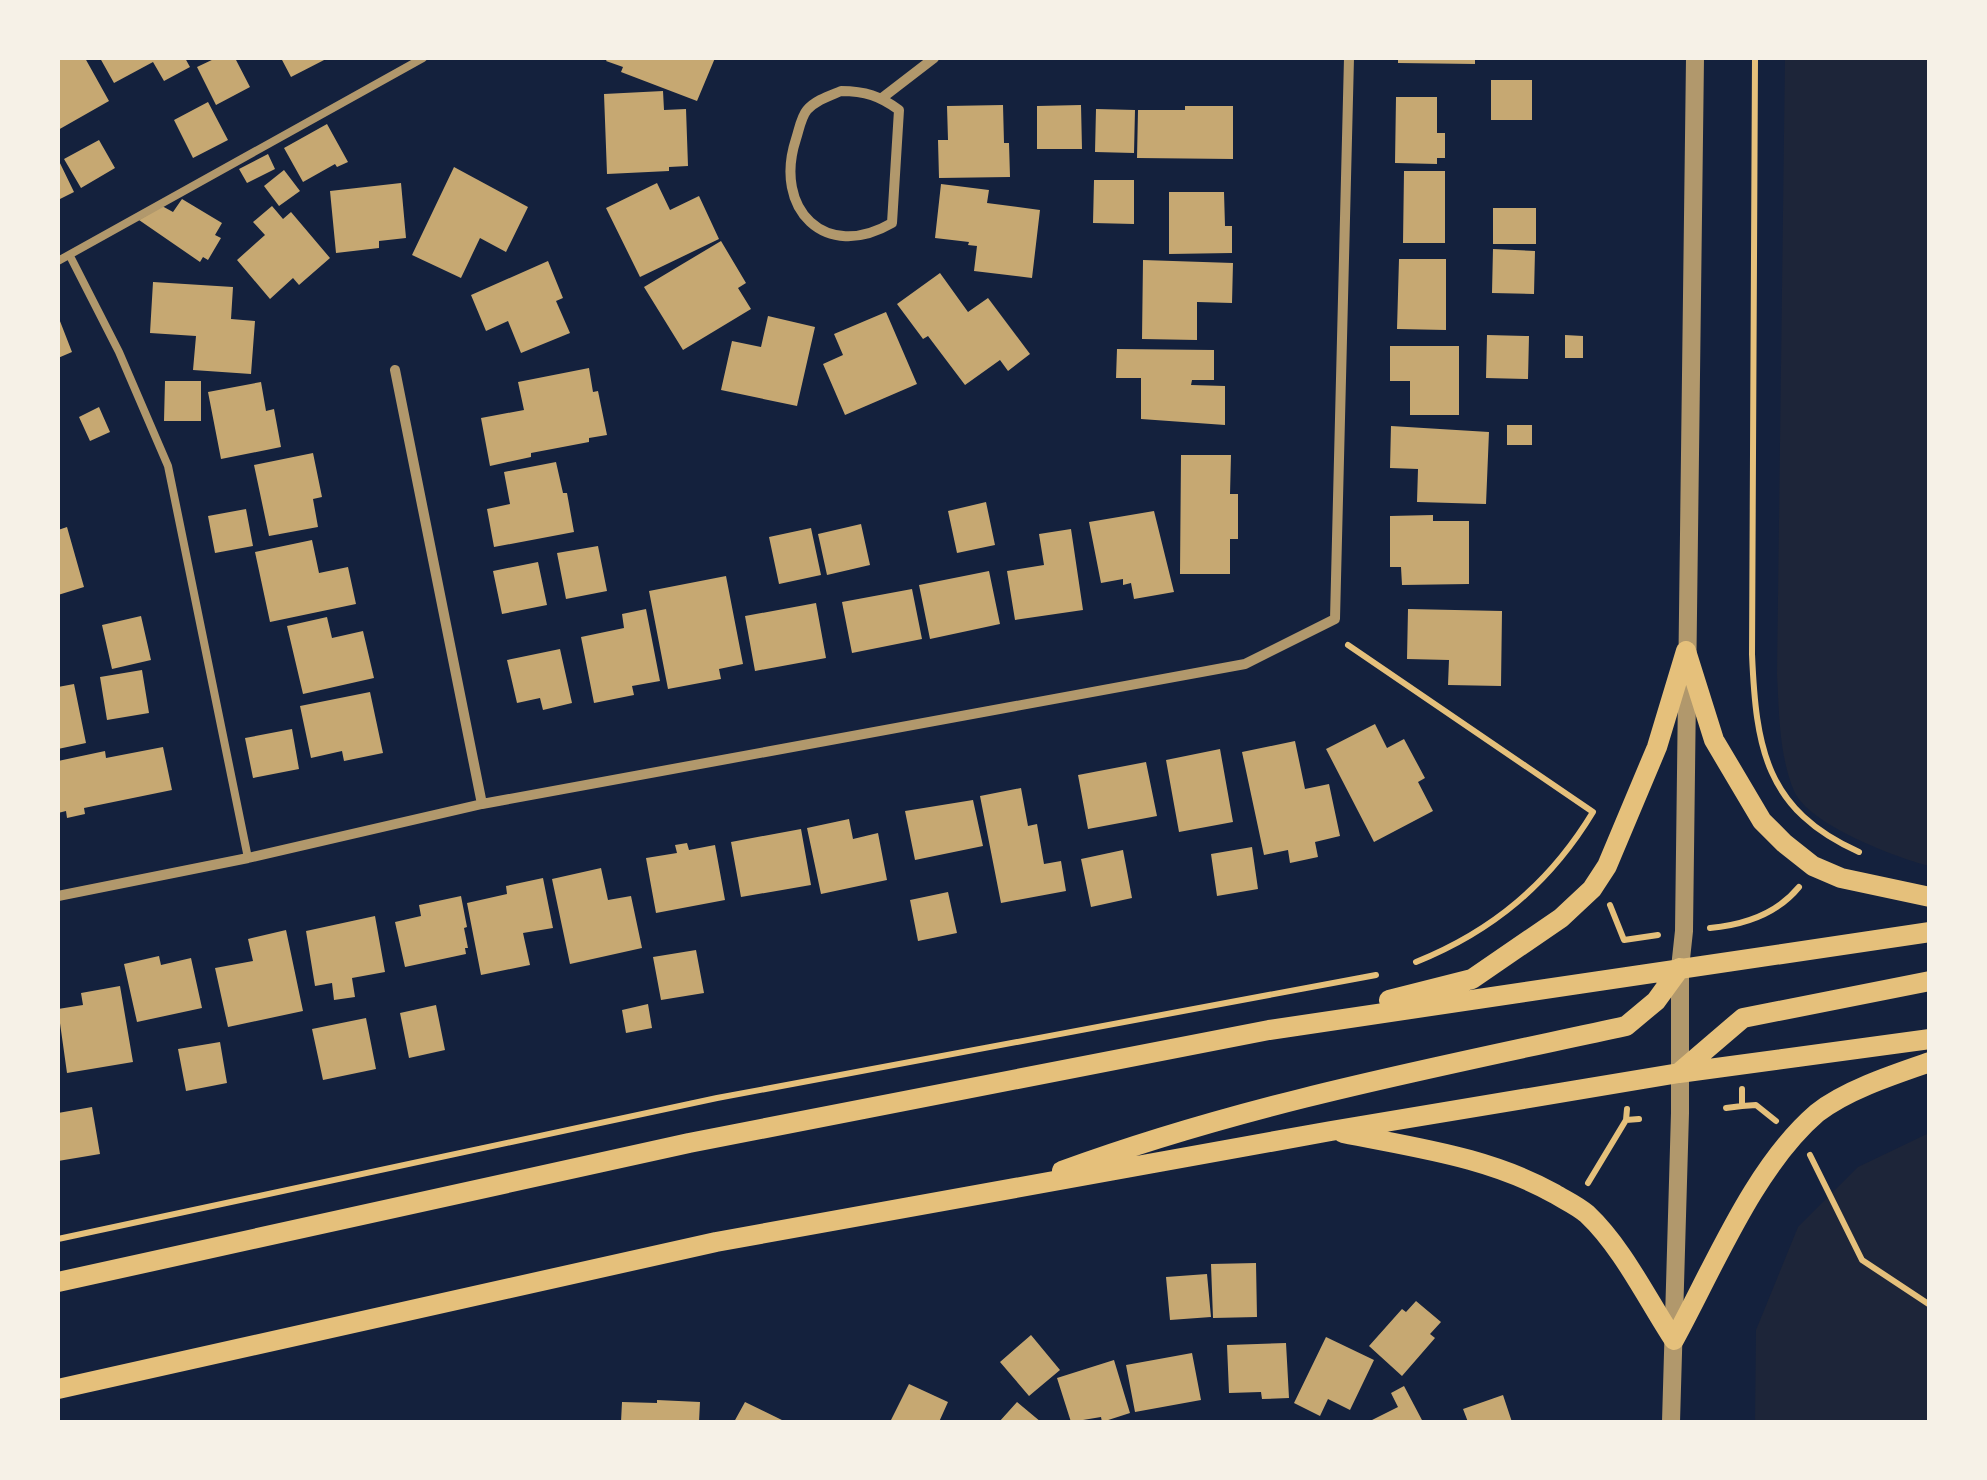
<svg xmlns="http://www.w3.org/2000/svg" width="1987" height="1480" viewBox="0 0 1987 1480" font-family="Inter,sans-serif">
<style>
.green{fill:#1d2539}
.building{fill:#c6a872}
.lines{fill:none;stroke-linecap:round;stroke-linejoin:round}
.path{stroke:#e5c07b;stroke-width:6}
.service{stroke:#b1986c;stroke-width:8}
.minor{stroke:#b1986c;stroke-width:10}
.tertiary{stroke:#b1986c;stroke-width:18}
.secondary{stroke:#e5c07b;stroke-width:20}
</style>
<rect width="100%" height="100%" fill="#14213d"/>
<path class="green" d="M1785,58H1929V866C1895,857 1809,825 1794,791C1779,755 1779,712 1777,674Z
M1929,1133V1422H1755L1756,1330L1798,1227L1858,1167Z"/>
<path class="building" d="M58,58H85L109,101L58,130Z
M100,58H185L190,67L164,81L153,62L114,83Z
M216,58H235L250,87L216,105L197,67Z
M281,58H328L291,77Z
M608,58H715L697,101L621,72L623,67L606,61Z
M1398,58H1475V64L1398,63Z
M1491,80H1532V120H1491Z
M663,91L664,110L686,109L688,166L669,167V171L607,174L604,94Z
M1396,97H1437V133H1445V158H1437V164L1395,163Z
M208,102L228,140L193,158L174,120Z
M1003,105L1004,143H1009L1010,177L939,178L938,140H948L947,106Z
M1081,105L1082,149H1037V106Z
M1185,106H1233V159L1137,158L1138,110H1185Z
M1096,109L1135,110L1134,153L1095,152Z
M327,124L348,162L337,167L335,164L303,182L284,148Z
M99,140L115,168L81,188L64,159Z
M268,154L275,169L247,183L239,169Z
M58,159L74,192L58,200Z
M454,167L528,207L506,252L480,238L461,278L412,255Z
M284,170L300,191L279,206L264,186Z
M1404,171H1445V243H1403Z
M1094,180H1134V224L1093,223Z
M401,183L406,238L379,241V248L336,253L330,191Z
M657,183L670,210L699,196L719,239L640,277L606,208Z
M941,184L989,190L987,203L1040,210L1032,278L974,271L977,246L968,245L969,242L935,238Z
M1169,192H1224L1225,226H1232V253L1169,254Z
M182,199L222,223L215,235L221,238L208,260L203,257L200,262L139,220L162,206L173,212Z
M272,206L283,219L291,212L330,258L299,285L293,278L270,299L237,260L265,235L253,222Z
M1493,208H1536V244H1493Z
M721,241L746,283L738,288L751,309L683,350L644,287Z
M1493,249L1535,251L1534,294L1492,293Z
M1399,259H1446V330L1397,329Z
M1143,260L1233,263L1232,303L1197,302V340L1142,339Z
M548,261L563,298L556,301L570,333L521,353L508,321L486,331L471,295Z
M940,273L968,312L988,298L1030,354L1008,371L1000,360L965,385L928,336L923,339L897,304Z
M153,282L233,287L231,319L255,321L251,374L193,370L196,336L150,333Z
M886,312L917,384L845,415L823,364L843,355L834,334Z
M58,316L72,352L58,358Z
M768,316L815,327L797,406L721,390L732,341L761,347Z
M1487,335L1529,336L1528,379L1486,378Z
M1565,335L1583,336V358H1565Z
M1390,346H1459V415H1410V381H1390Z
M1117,349L1214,350V380H1192L1191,385L1225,386V425L1141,419V378H1116Z
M589,368L593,392L598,391L607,435L589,438V442L531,453V457L490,466L481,418L524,410L518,382Z
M165,381H201V421H164Z
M261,382L266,411L274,409L281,447L221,459L208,392Z
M99,407L110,432L90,441L79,417Z
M1507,425H1532V445H1507Z
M1391,426L1489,432L1486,504L1417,502L1418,469L1390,468Z
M313,453L322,497L313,499L318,527L269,536L254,465Z
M1181,455H1231L1230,494H1238V539H1230V574H1180Z
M556,462L563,493H567L574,532L494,547L487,509L510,504L504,472Z
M986,502L995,545L957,553L948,511Z
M246,509L253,546L215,553L208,516Z
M1154,511L1174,592L1134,599L1131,583L1123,585V579L1101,583L1089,522Z
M1433,515V521H1469V584L1402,585L1401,567H1390V516Z
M861,524L870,565L827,575L818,534Z
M67,527L84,587L58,595V530Z
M811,528L821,575L779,584L769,537Z
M1071,529L1083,610L1015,620L1007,571L1044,565L1039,534Z
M312,540L319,573L348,567L356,604L270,622L255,552Z
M598,546L607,591L566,599L557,553Z
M538,562L547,605L502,614L493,571Z
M989,571L1000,624L930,639L919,585Z
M726,576L743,664L719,669L721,679L668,689L649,591Z
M912,589L922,639L852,653L842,602Z
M816,603L826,658L755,671L745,616Z
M646,609L660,681L632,686L634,695L594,703L581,637L624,628L622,614Z
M1408,609L1502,611L1501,686L1448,685L1449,660L1407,659Z
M141,616L151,660L112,669L102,625Z
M327,617L332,638L363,631L374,678L303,694L287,626Z
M560,649L572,703L543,710L540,698L517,703L507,660Z
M142,670L149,713L107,720L100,677Z
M74,684L86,743L58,749V687Z
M370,692L383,753L344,761L342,751L311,758L300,706Z
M1375,724L1387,748L1404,739L1425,778L1418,782L1433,811L1374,842L1326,749Z
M292,729L299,769L253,778L245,738Z
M1295,741L1305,789L1329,784L1340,836L1315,842L1318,857L1290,863L1288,850L1264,855L1242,752Z
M163,747L172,790L84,808L85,814L67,818L66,811L58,813V761L105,751L106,758Z
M1220,749L1233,822L1179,832L1166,760Z
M1146,762L1157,816L1088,829L1078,775Z
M1021,788L1028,826L1037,824L1044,864L1061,861L1066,891L1001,903L980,796Z
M973,800L983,846L915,860L905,811Z
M849,819L853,839L878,833L887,880L821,894L807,828Z
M801,829L811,885L741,897L731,842Z
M687,843L689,850L715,845L725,900L656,913L646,858L677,853L675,845Z
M1252,847L1258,889L1217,896L1211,854Z
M1123,850L1132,898L1091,907L1081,859Z
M601,868L608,900L631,896L642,948L570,964L552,879Z
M543,878L553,928L523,933L530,965L481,975L467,903L507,894L506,886Z
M948,892L957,933L918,941L910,900Z
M461,896L467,927L464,928L468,948H465L466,954L405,967L395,922L421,916L419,905Z
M375,916L385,972L352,978L355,997L334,1000L332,983L315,986L306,931Z
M286,930L303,1011L228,1027L215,968L253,961L248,939Z
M696,950L704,993L661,1000L653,957Z
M159,956L161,965L191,958L202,1008L137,1022L124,964Z
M120,986L133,1062L67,1073L58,1009L83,1005L81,993Z
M648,1004L652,1028L626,1033L622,1010Z
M436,1005L445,1050L409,1058L400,1013Z
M366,1018L376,1069L323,1080L312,1029Z
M220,1042L227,1083L186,1091L178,1049Z
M92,1107L100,1154L58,1161V1113Z
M1256,1263L1257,1317L1213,1318L1211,1264Z
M1207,1274L1211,1317L1170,1320L1166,1277Z
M1416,1301L1441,1322L1430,1334L1435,1338L1402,1376L1369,1346L1402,1309L1406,1312Z
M1031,1335L1060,1370L1029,1396L1000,1362Z
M1326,1337L1374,1360L1350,1410L1328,1399L1320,1416L1294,1403Z
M1286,1343L1289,1398L1262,1399L1261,1392L1229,1393L1227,1345Z
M1192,1353L1201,1400L1135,1412L1126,1365Z
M1114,1360L1130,1413L1102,1422L1101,1417L1071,1422L1057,1378Z
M909,1384L948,1402L939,1422H890Z
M1404,1386L1423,1422H1368L1398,1407L1391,1393Z
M1503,1395L1512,1422H1468L1463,1409Z
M657,1400L700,1402L699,1422H621L622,1402L657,1403Z
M745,1402L786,1422H734Z
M1017,1402L1041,1422H999Z"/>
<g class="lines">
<path class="path" d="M1755,58L1752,654C1756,747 1765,810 1859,852
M1348,645L1593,812C1550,883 1493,931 1416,962
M1610,905L1624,940L1658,935
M1710,928C1743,925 1777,914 1799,887
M1742,1106L1756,1105L1776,1121
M1726,1108L1742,1106V1089
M1627,1109L1626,1120L1639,1119
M1810,1155L1862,1260L1930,1305
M1588,1183L1626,1120
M58,1239L717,1098L1376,975"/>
<path class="service" d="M70,256L119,352L168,466L248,858
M58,261L423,58"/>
<path class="minor" d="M841,91C865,91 880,96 899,110L892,223C825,262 773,209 796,139C799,130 801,117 807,110C816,100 829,96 841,91Z
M882,98L934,58
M395,370L482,804
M58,896L248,858L482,804L1245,664L1335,619L1349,58"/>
<path class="tertiary" d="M1671,1422L1680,1113V968L1684,931L1695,58"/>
<path class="secondary" d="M1686,651L1714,740L1762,821L1784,843L1813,866L1841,878L1930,897
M1389,1000L1472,979L1561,918L1592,889L1607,866L1657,747L1686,651
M1681,1071L1743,1018L1930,981
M1343,1133C1416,1148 1489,1157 1555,1194C1565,1200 1578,1206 1587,1214C1623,1248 1647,1299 1674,1340C1714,1267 1754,1167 1817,1113C1846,1090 1895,1074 1930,1062
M1062,1171C1244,1104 1437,1067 1626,1026L1656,1001L1680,968
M58,1282L689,1143L1269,1030L1930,932
M58,1389L716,1242L1331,1131L1679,1073L1930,1039"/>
</g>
<rect width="1987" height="1480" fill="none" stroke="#f6f1e7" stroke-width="120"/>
</svg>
